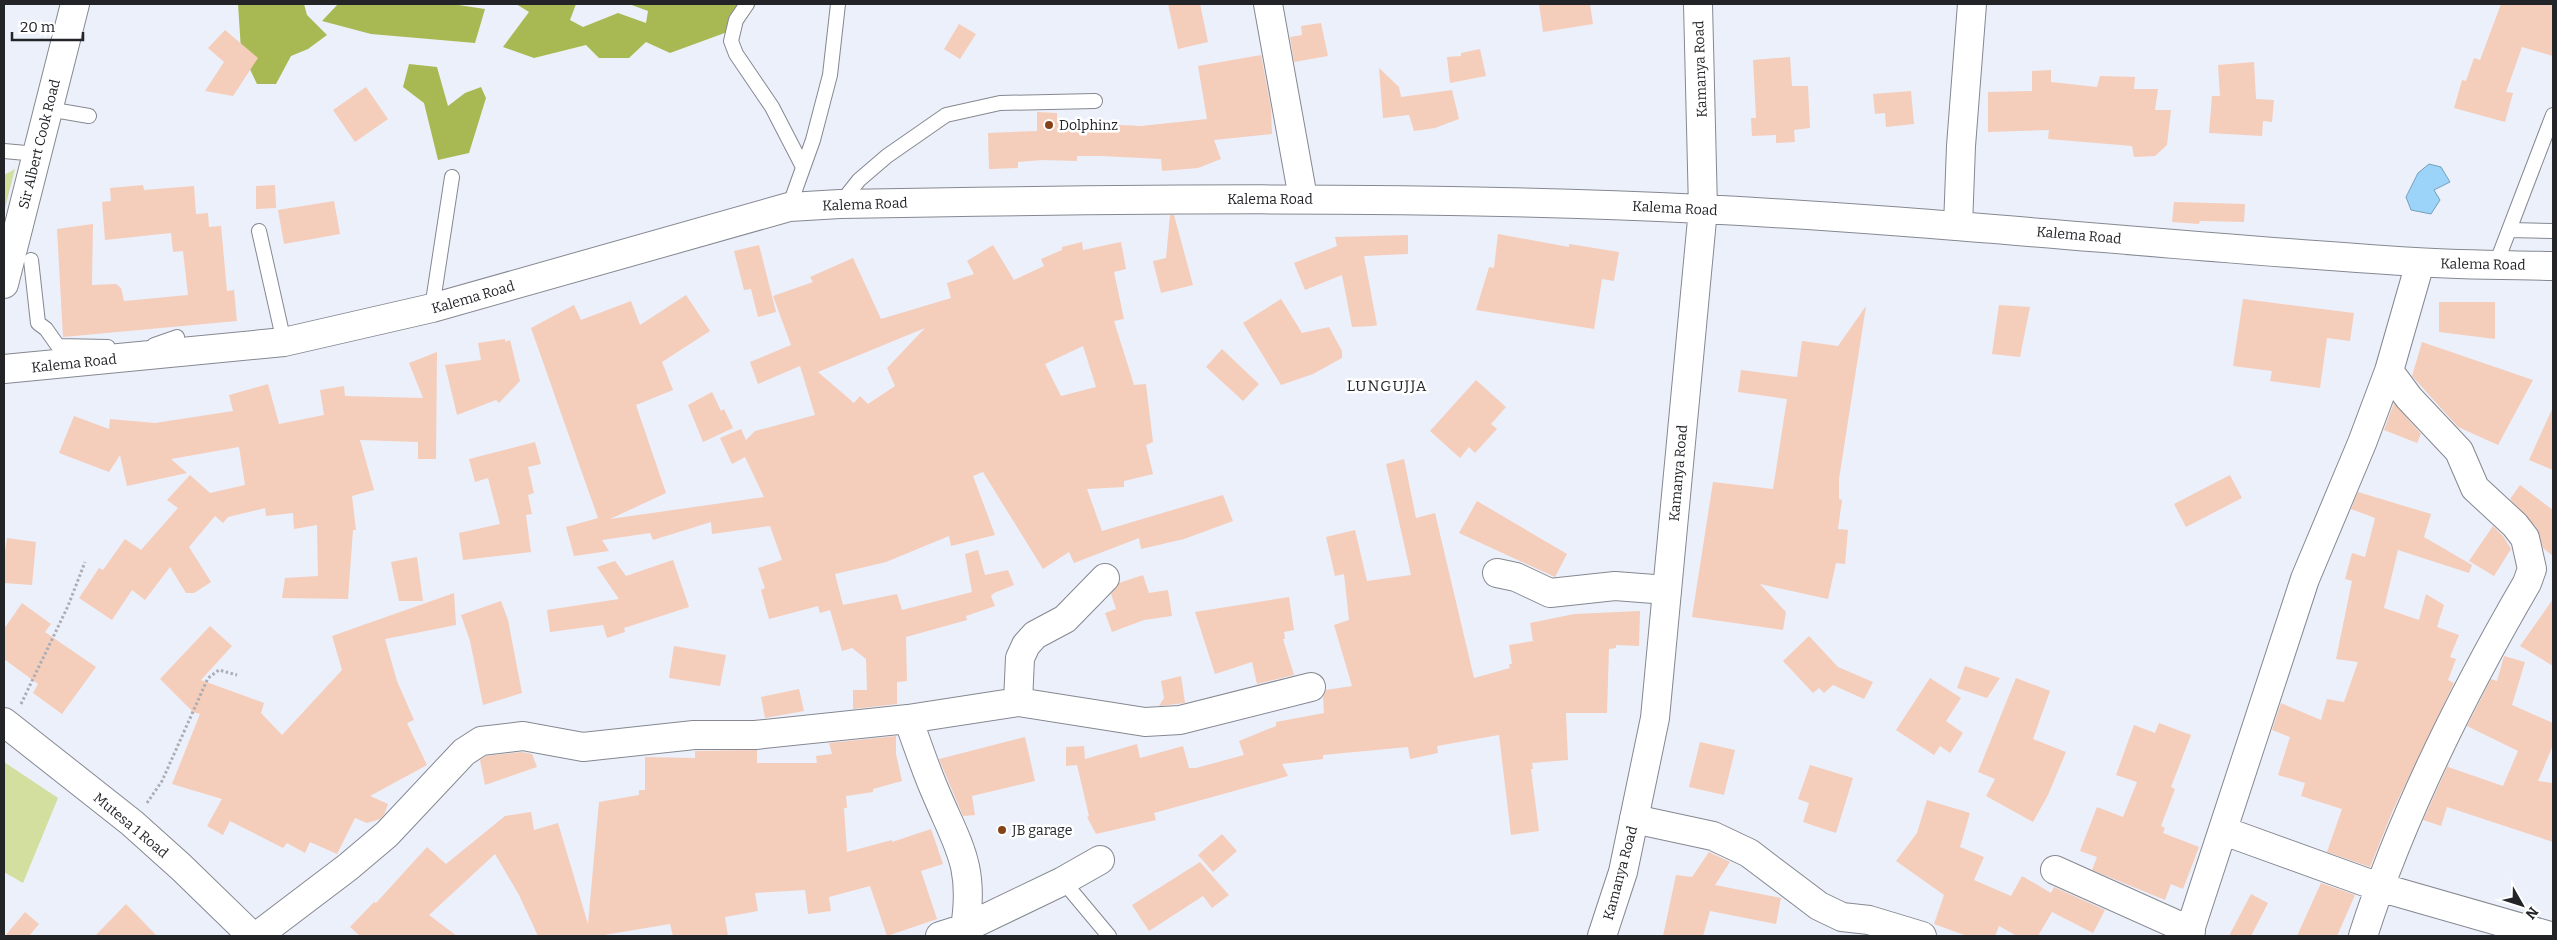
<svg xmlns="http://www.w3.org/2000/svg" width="2557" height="940" viewBox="0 0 2557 940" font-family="Bitter,serif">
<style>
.green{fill:#d2df9e}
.forest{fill:#a8b953}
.water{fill:#9cd4f9;stroke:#789fba}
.building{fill:#f5cdbb;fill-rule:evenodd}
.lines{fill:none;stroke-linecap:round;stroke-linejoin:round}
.lane-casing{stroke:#858891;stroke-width:16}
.street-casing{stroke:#858891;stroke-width:30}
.secondary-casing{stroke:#858891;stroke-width:30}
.path{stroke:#aaadb5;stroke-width:3;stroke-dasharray:2.5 2.5;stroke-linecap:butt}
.lane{stroke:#fff;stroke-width:14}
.street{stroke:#fff;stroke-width:28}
.secondary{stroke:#fff;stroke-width:28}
.poi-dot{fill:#854117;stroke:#fff;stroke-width:2}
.labels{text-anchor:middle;stroke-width:5;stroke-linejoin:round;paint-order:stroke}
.street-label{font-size:14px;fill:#232428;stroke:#fff}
.poi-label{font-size:14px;fill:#232428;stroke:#fff;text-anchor:start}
.neighbourhood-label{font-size:15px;letter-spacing:1px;fill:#232428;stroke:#fff}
</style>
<rect width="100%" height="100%" fill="#ecf0fa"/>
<path class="green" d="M15,169L4,212V175Z
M4,762L58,798L23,883L4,872Z"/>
<path class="forest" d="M238,4H304L307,15L327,35L308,49L291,56L276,84H257L241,50Z
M338,4H452L485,9L475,43L371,34L322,21Z
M516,4H576L570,20L583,27L618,13L646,23L648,11L629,4H756L741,27L670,53L646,42L629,58H599L586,45L534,58L503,47L529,12Z
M409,64L437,67L448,106L465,93L481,87L486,98L469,153L438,160L424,103L403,87Z"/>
<path class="water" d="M2429,164L2441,167L2450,182L2434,190L2440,200L2431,214L2411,210L2406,197L2418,173Z"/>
<path class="building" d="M1168,4H1200L1208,42L1178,49Z
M1539,4H1590L1593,24L1543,32Z
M2501,4H2553V56L2522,47L2506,92L2513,93L2505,122L2454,108L2462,80L2466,81L2474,58L2480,60Z
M1321,23L1328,56L1294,62L1290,37L1302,35L1301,26Z
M959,24L976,34L960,59L944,49Z
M225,30L258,58L233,96L205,91L224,62L208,48Z
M1480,49L1486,76L1450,83L1447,57L1461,56V53Z
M1261,55L1271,108L1272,134L1214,140L1221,159L1198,168L1162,171L1161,159L1101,156H1077V161L1042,160L1018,162V168L989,169L988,133L1037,131V112L1057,113V122L1141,126L1207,119L1198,66Z
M1790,57L1792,86H1808L1810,128L1794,130L1795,142L1776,143V135L1752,136L1751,118H1756L1753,60Z
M2254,62L2256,99L2274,100L2272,122L2263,121L2262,136L2209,133L2212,96H2220L2218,65Z
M1379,68L1399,87L1401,97L1452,90L1459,119L1435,128L1414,131L1409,115L1383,118Z
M2051,70V82L2097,87L2100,76L2135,77L2134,89H2158L2155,110H2171L2167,145L2155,156L2134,157L2132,146L2048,139L2049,130L1988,132V92L2032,91V71Z
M366,87L388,119L355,142L333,110Z
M1911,91L1914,124L1886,127L1885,113L1875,114L1873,94Z
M143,185L144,190L194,186L196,214L208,213L209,227L221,226L227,291L234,290L237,321L63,337L57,229L93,224L92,285L116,284L121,288L124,301L188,295L183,251L173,252L171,233L105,240L102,202L111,201L110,188Z
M275,185L276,208L256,209V186Z
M334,201L340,234L284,244L278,210Z
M2174,202L2245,204L2244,222L2200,221L2199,224L2172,222Z
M1170,215H1174L1193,285L1161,293L1153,261L1166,258Z
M1498,234L1569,247V244L1619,252L1614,281L1602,279L1594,329L1476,310L1489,267L1494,268Z
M1408,235V254L1364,256L1377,325L1373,326L1352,327L1342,275L1305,290L1294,263L1337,246L1335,237Z
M1082,242L1083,250L1121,242L1126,269L1114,272L1124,319L1114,321L1134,385L1146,384L1153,442L1146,445L1153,474L1124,481V487L1087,489L1102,531L1223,495L1233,521L1184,539L1141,549L1139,538L1074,563L1069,552L1043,569L983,472L973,476L995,535L951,546L949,536L886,562L835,574L843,605L897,594L902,610L972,592L965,554L978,550L985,575L1008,570L1014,585L994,593L991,596L995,606L966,616L967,620L906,637L907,681L897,682V704L853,709V690H867L866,659L852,648L842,651L830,610L820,613L818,606L769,619L761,590L765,588L758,568L782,560L770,526L712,534L711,522L653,540L650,533L602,540L609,551L574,556L566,527L598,518L531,328L574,305L581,320L631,301L640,325L686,295L710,331L662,362L673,390L636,405L666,493L610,519L764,497L745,457L732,464L720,438L741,429L746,440L755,431L815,415L800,366L758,384L750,362L791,345L773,296L813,282L810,277L853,258L881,319L951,298L947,283L974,274L967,261L993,245L1014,280L1044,266L1041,259L1062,250V247ZM925,328L887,368L895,386L868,404L860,396L854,403L818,372ZM1083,346L1096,387L1061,396L1045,364Z
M759,245L776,312L758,317L751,289L744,290L734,251Z
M1281,299L1302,333L1329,327L1342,351V358L1313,374L1281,385L1243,323Z
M2243,299L2354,313L2350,341L2327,338L2320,388L2270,381L2272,371L2233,366Z
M2439,302H2495V339L2439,332Z
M1999,305L2030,307L2020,357L1992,354Z
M1866,306L1839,479V499L1842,500L1838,529L1848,530L1845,564L1836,563L1828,599L1760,584L1786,612L1783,630L1692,617L1713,482L1773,489L1787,399L1738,392L1741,370L1797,377L1802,341L1838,346Z
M505,339V342L510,340L520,381L499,403L496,400L457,415L445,365L481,360L478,343Z
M2422,342L2533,380L2498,445L2458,427L2412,376Z
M1222,349L1259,384L1243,401L1206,367Z
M437,352L436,459H418V442L360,440L374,490L352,496L356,530H353L348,599L282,598L285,578L318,576L317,525L294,529L293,513L266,516L265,508L228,517L223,523L215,516L189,547L211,582L194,593H186L170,567L145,600L132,590L112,620L79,598L99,568L103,570L125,539L141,550L178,508L167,500L190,475L210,493L245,485L239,447L171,459L187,473L127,486L120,455L109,472L59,453L74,416L109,429L110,419L155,423L233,411L229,395L268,384L279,424L324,415L320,390L344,386L345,396L423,398L409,363Z
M1476,380L1506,407L1491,424L1497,429L1475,453L1469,447L1460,458L1430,431Z
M712,392L721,411L724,409L733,428L703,442L688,405Z
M2394,403L2421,434L2417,443L2384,430Z
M2553,407V470L2529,460Z
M535,442L541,464L528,467L534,493L528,495L532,514L526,515L531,552L463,560L459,533L500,524L488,478L475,482L469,459Z
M1404,459L1416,518L1435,513L1474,678L1510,668L1509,664H1512L1509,645L1533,641L1530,623L1574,614L1640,611L1639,646L1616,645V648L1609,649L1607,713H1566L1568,760L1532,763L1533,769H1531L1539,831L1511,835L1499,735L1437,746L1438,753L1410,759L1408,747L1323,755V759L1282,764L1288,776L1154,813L1156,820L1096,834L1087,817L1089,816L1077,765L1066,766V747L1084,746L1085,759L1137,744L1140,758L1183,746L1189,768H1196L1244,755L1239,741L1276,726V722L1324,713L1323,697L1326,690L1352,686L1334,625L1349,620L1344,574L1335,576L1326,537L1355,530L1367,581L1411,575L1386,464Z
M2230,475L2242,498L2186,527L2174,504Z
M2520,485L2553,510V556L2543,548L2537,528L2510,499Z
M2358,492L2431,514L2424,537L2472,565L2469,573L2398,550L2384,608L2419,620L2426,594L2444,605L2437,627L2459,635L2450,657L2456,659L2448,680L2454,683L2393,810L2370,867L2327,852L2342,809L2301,796L2305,783L2278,775L2290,737L2272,730L2281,703L2321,720L2327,699L2344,702L2358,662L2336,659L2352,581L2345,579L2352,553L2365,557L2375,518L2351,509Z
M1477,501L1567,554L1555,577L1459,533Z
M2493,526L2503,536L2511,549L2494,576L2469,561Z
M7,538L36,542L32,585L4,583V559Z
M417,557L423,601H399L391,562Z
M673,560L689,607L624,628L625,632L607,638L603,625L550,632L547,610L619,599L597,567L615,561L626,576Z
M1143,575L1149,593L1168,590L1172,616L1144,620L1112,632L1105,613L1116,609L1111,594L1119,583Z
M454,593L456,625L385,639L397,681L414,720L407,723L427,765L370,796L388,804L384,815L380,819L367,823L355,818L337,854L310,842L305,853L287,843L283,848L230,821L223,835L207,826L222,799L172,784L200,714L193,712L160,679L210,626L232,646L201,680L264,703L261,713L282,735L342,670L332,636Z
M1289,597L1294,630L1284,632L1285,639H1283L1294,675L1257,684L1252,662L1215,674L1195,612Z
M2553,599V666L2520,646Z
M501,601L508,620L522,693L483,705L470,641L461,615Z
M22,603L51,624L45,632L96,667L62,714L33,693L38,684L4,659V629Z
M1809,636L1838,667L1873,682L1864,699L1833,685L1824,693L1819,688L1813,693L1783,661Z
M674,646L726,655L720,686L669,678Z
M2504,656L2525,662L2512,705L2553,723V745L2538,781L2553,783V842L2447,807L2441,826L2423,820L2449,763L2448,767L2503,786L2518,751L2467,726L2491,679L2497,681Z
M1965,666L2000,678L1987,698L1957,688Z
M1181,676L1185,703L1159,706L1164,698L1161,681Z
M1930,678L1961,698L1946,721L1963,733L1950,753L1940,746L1934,755L1896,730Z
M2016,678L2050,691L2033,739L2066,752L2048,795L2033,822L1986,796L1995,779L1978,772Z
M799,689L804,711L765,718L761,697Z
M2159,723L2191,735L2171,787L2175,789L2161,826L2165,828L2163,833L2199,847L2183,889L2171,884L2165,900L2092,870L2097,857L2080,851L2097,807L2123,817L2137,782L2116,775L2134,725L2155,733Z
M896,736V754L902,781L873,789V792L846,796L847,808H844L847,852L892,840V842L931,829L943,864L921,871L937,919L887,936L870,886L829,897L831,911L808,914L805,890L755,893L758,911L725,917L728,936H673L670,924L598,936H538L519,895L495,854L429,915L457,936H360L350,927L374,902L376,903L427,847L446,864L505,816L531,812L534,830L558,823L588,924L599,802L639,795V790H645V757L695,758V751L757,750V763H817L816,756L832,754L829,743Z
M1025,737L1035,781L972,796L975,815L963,816L939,759Z
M1700,742L1735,750L1724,795L1689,787Z
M522,752L532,754L537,767L485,785L480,760L486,756Z
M1810,765L1853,778L1836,833L1803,822L1809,803L1798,799Z
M1927,800L1970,813L1960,847L1984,857L1974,880L2011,896L2022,876L2051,893L2054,887L2105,910L2093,933L2052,912L2038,936H2017L1999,926L1995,936H1967L1934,924L1944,895L1896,861L1917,833Z
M1222,834L1237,851L1213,872L1198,855Z
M1709,852L1730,862L1715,885L1781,898L1776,924L1710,911L1703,936H1663L1676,875L1692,877Z
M1200,862L1229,895L1212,908L1203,896L1149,931L1132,905Z
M2321,883L2355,895L2337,936H2297Z
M2251,894L2268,903L2251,936H2229Z
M126,904L157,936H95Z
M25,912L39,924L29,936H5Z"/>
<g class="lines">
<defs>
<path id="lane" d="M747,4L736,20L731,41L736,54L772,107L803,167
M48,109L89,116
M4,151L37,154
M840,204L859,180L887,156L946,115L1000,103L1095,101
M789,207L813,140L830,75L838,4
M2510,230L2553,231
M259,231L284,342
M31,260L38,323L46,329L58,346L108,347
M2496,264L2553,115
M432,308L452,177
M154,345L177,337
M1063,881L1109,936"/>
<path id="street" d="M1268,4L1303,198
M1958,226L1961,146L1972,4
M1497,573L1516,577L1550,593L1615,586L1667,590
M1018,702L1020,658L1026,645L1035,635L1065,619L1105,578
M908,719C917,743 925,768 935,791C958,846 975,865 965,928
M4,722L132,823L181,867L252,936
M1634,819L1713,836L1749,853L1819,906L1842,917L1869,920L1922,936
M2224,831L2379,887L2550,936
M2055,870L2191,931
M257,936L348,867L387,834L464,752L481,741L523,736L583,747L694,735H755L908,719L1018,702L1145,722L1180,720L1311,687
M940,936L965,928L1063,881L1100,860
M2188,936L2305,579L2362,443L2389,371L2420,263
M2363,936C2402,814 2463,693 2527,583L2532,569L2525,538L2515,525L2475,488L2459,451L2409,398L2389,371"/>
<path id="secondary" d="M4,284L75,4
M4,369L284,342L432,308L789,207L840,204C1127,199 1414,195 1702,209C1940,221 2177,247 2415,262C2461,265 2507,265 2553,266
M1602,936L1623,872L1655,718L1703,209L1698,4"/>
</defs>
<use href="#lane" class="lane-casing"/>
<use href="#street" class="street-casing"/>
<use href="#secondary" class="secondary-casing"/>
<path class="path" d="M21,704L68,606L85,562
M147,803L162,781L208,678L219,670L237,675"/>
<use href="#lane" class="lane"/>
<use href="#street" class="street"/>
<use href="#secondary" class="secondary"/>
</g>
<g class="poi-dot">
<circle cx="1049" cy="125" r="5"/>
<circle cx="1002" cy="830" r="5"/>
</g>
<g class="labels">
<g class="street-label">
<text transform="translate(1700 69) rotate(-92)" y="5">Kamanya Road</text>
<text transform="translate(39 144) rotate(-76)" y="5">Sir Albert Cook Road</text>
<text x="1270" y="204">Kalema Road</text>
<text transform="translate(865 204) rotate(-2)" y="5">Kalema Road</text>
<text transform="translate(1675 208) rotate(3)" y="5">Kalema Road</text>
<text transform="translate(2079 235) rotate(5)" y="5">Kalema Road</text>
<text transform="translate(2483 264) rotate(1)" y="5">Kalema Road</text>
<text transform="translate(473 297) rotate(-16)" y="5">Kalema Road</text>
<text transform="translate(74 363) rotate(-6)" y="5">Kalema Road</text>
<text transform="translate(1678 473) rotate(-85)" y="5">Kamanya Road</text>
<text transform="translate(131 825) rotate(40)" y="5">Mutesa 1 Road</text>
<text transform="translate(1620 873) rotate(-75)" y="5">Kamanya Road</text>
</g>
<g class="poi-label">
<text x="1059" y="130">Dolphinz</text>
<text x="1012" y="835">JB garage</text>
</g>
<g class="neighbourhood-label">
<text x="1387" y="391">LUNGUJJA</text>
</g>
</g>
<rect width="2557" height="940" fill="none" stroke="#232428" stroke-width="10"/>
<g transform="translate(2522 905) rotate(129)" stroke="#ffffff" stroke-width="4" paint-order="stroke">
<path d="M0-4L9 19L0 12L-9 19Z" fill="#232428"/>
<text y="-8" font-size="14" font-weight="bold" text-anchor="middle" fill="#232428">N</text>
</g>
<path d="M12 32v8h71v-8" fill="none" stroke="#232428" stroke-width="2.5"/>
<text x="20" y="32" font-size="15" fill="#232428" stroke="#ffffff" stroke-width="4" paint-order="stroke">20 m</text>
</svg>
